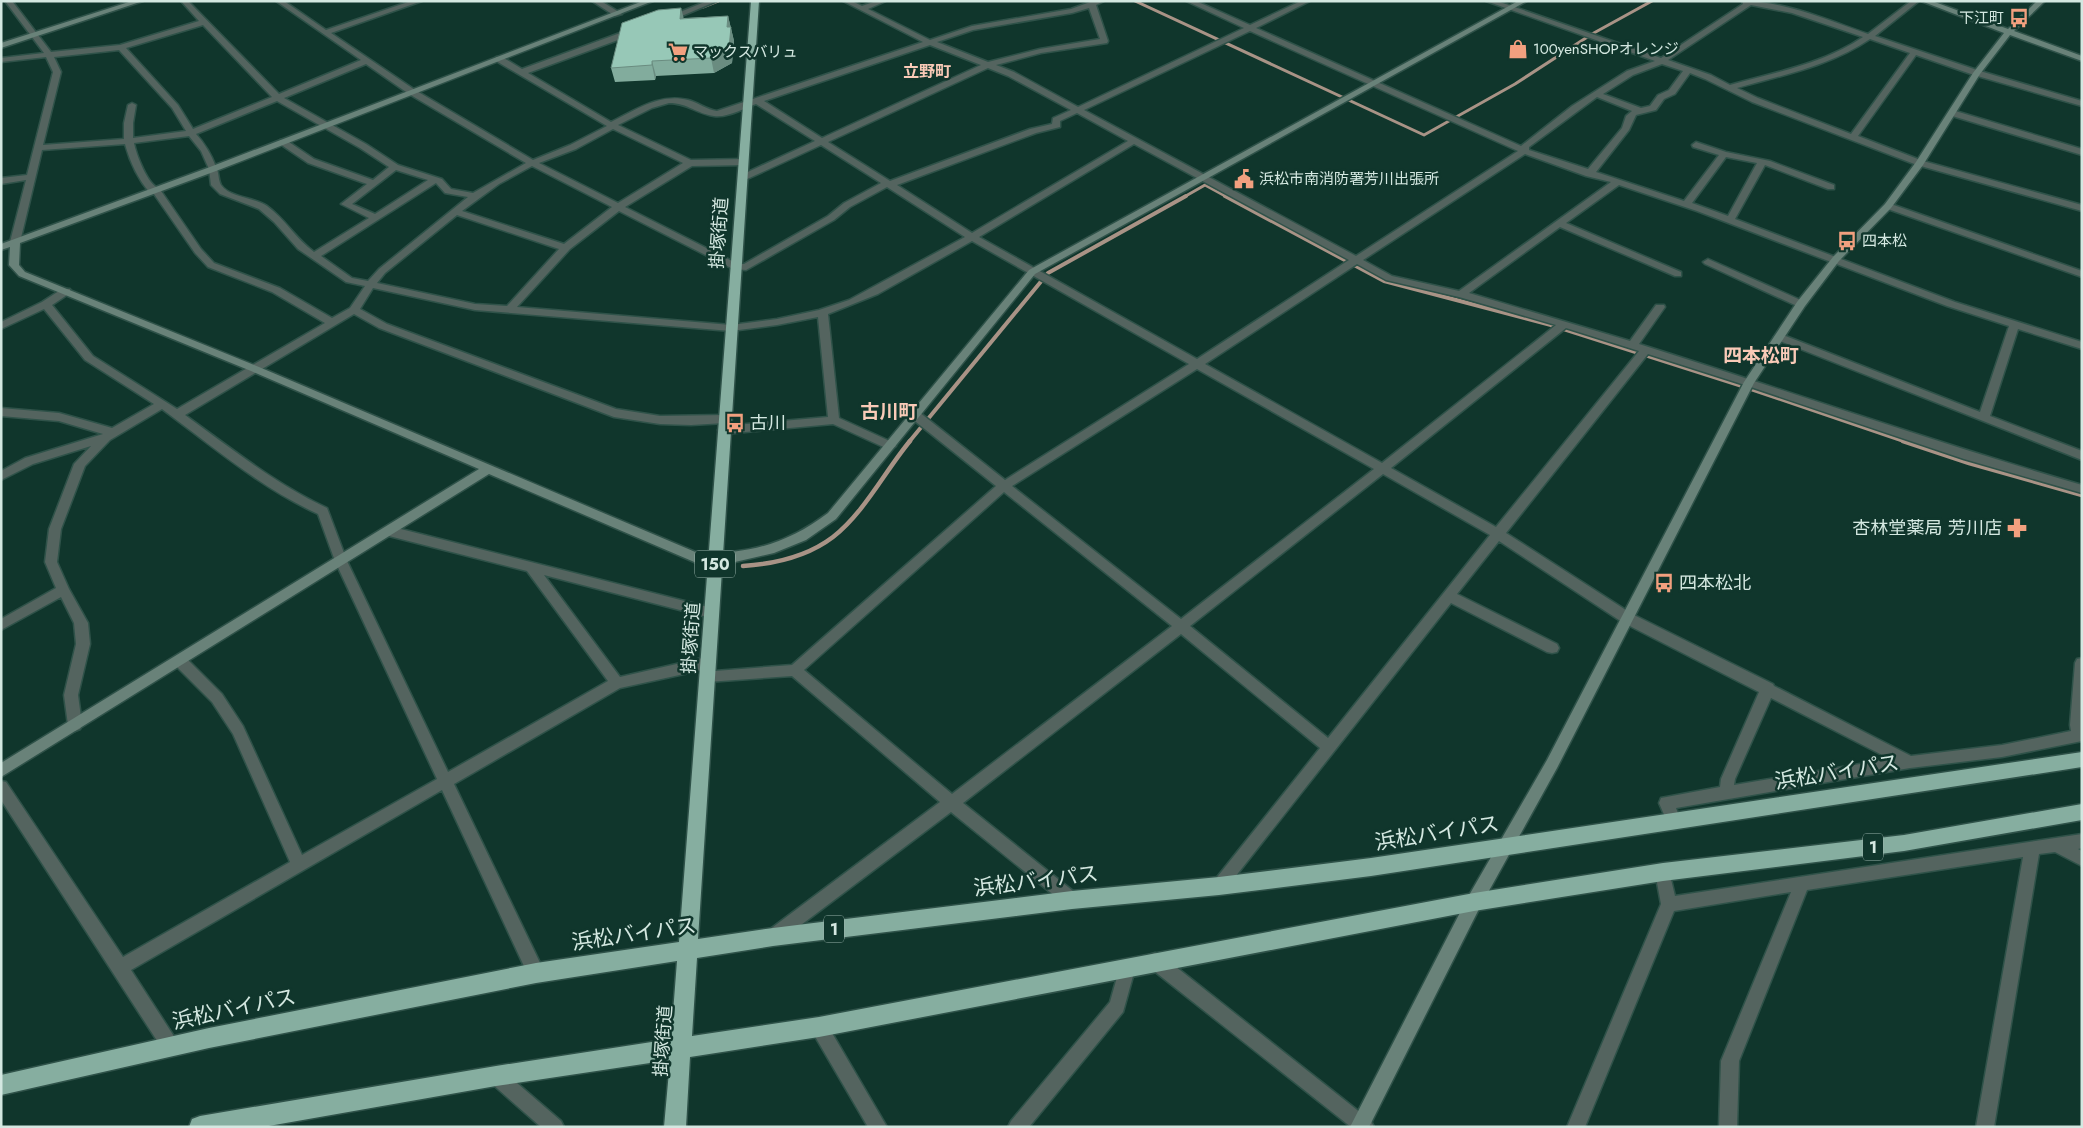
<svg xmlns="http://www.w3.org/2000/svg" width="2083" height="1128" viewBox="0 0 2083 1128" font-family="Jost,'Noto Sans JP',sans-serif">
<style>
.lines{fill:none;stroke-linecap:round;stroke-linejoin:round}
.stream-far2{stroke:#a99386;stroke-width:3}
.stream-far1{stroke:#a99386;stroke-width:4}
.stream{stroke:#a99386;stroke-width:4.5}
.street-casing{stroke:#2f5249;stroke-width:3}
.secondary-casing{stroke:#2f5249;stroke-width:3}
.highway-casing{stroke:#2f5249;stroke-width:3}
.street{fill:#54645f;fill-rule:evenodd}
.secondary{fill:#698279;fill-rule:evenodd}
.highway{fill:#86aea0;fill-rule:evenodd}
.wall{fill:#82ac9d}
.shaded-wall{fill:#6a8c80}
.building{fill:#97c8b7;stroke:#6a8c80}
.labels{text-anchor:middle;stroke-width:5;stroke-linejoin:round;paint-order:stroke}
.far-poi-label{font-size:15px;fill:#d4e8e1;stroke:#10362c;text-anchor:start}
.far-neighbourhood-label{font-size:16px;font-weight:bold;fill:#f9cab7;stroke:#10362c}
.shield{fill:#10362c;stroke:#99b3ab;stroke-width:1}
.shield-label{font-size:16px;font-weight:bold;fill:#d4e8e1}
.street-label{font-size:18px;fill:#d4e8e1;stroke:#10362c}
.poi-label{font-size:18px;fill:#d4e8e1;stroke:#10362c;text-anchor:start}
.neighbourhood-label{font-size:19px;font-weight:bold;fill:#f9cab7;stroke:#10362c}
.near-street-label{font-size:21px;fill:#d4e8e1;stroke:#10362c}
</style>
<rect width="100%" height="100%" fill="#10362c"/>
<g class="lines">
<path class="stream-far2" d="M1135,1L1424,135L1515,84L1592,34L1652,1
M703,7L718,1
M1184,197L1205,185L1227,197"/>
<path class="stream-far1" d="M1225,196L1384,281L1551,325L1739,385L1907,442
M909,442L1048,273L1186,196"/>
<path class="stream" d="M1903,441L1969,463L2082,495
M743,566C774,564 808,556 833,537C864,513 885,471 910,441"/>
<defs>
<path id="street" d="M5,1H12L51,52L120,45L199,21L181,1H188L279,94L361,60L276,1H284L326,30L411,1H422L331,33L415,90L533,160L570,145L607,126L496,61V57H502L522,69L631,29H637V33L528,73L611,122C636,110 660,93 688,100C699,103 707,110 717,111L923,42L843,1H852L862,6L876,1H886L868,9L930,40L972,26L1071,9L1093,1H1104L1096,5L1108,41L1107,43L1041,53L996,65L1014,72L1078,107L1244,28L1186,1H1196L1250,25L1301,1H1310L1256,28L1521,146L1572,106L1627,71L1655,61L1486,1H1497L1661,58L1743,4L1742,1C1784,1 1827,20 1868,34L1911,1H1919L1875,36L1980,71L2082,101V106L1974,75L1916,55L1858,136L1923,161L2082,205V211L1917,165L1752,102L1705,79L1690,73L1675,94L1664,99L1656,110L1636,115L1629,130L1596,172L1684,201L1719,155L1693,147L1692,145L1696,142L1726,152L1770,161L1834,185V189H1828L1765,165L1735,219L1955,302L2082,342V349L2018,329L1990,416L2082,451V460L1775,339L1774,337L1779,334L1783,335L1980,412L2009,326L1947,306L1697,211L1619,185L1566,223L1681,272V276H1675L1560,227L1469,293L1630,341L1656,305H1664L1665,307L1639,344C1786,390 1933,442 2082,485V493L1964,459L1745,385L1648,354L1506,533L1632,614L1773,684L1774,686L1911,756L2002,745L2071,731L2070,725L2075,663L2077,659L2082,658V741L2002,757L1910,768L1676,808L1681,821L1679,826L1674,828L1669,826L1659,803L1661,798L1720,787L1721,779L1759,692L1622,622L1499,541L1457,594L1557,644L1559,648L1557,652L1552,653L1547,652L1451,603L1224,891L1219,893L1214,891L1211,886L1214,881L1320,748L1181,634L963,803L1078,895L1080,900L1078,905L1072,907L1066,905L951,812L781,940L775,943L769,940L767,935L769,930L940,802L792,676L707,682L702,680L700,676L702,672L792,665L996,486L911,418L909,415L911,412H919L1005,480L1189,364L972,241L878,294L828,314L839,418L894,443L896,446L890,450L833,424L724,434L718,430L724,426L828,417L818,317L777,325L731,331L475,310L373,288L360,309L387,324L616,409L660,416L725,415L731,419L725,423L691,425L660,424L614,417L379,328L354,314L185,415C231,448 275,484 327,508L347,561L448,772L608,681L527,571L389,536L385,534L383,531L385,528L389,526L716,609L717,613L716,617L711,618L544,575L620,677L707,657L712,659L714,663L712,667L707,669L620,688L454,784L542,967L544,973L542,979L536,981L530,979L442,790L131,970L177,1041L179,1047L177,1053L171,1055L165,1053L1,800V781L6,782L123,957L290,862L233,734L212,702L175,665L173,661L175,657L180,656L185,657L222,694L243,726L302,855L437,779L335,561L318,514C261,488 212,446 162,409L110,440L85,466L61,529L57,562L69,589L88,623L90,644L78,695L82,725L80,729L75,731L70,729L68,725L64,695L76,644L74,623L61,597L1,630V619L56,588L45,562L49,529L74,464L91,446L33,464L1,480V471L25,458L103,434L59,421L1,416V408L59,413L112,428L154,404L85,360L44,309L1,329V322L42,302L62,289H70V293L52,305L93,356L177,409L325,323L272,292L208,267L195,253L154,194L150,193C138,179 130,162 125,144L42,150L20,242L18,244H12L10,242L26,180L1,184V178L27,175L53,72L46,57L1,62V58L44,53ZM1751,5L1792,13L1863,37C1823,64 1776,72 1730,85L1711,75L1668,60ZM1089,8L1100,39L1040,49L988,62L937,42L973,30L1072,13ZM203,25L272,97L193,129L178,105L126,48ZM1250,31L1518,151L1356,256L1084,110ZM1870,39L1910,53L1851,134L1758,98L1737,88C1783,75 1830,66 1870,39ZM930,45L981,65L822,138L764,101ZM119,50L172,108L186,131L133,138V123L136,105L132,103L128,105L124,123V139L43,145L61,72L54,57ZM366,64L409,94L526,163L473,193L451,189L442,179L398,165L366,144L284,98ZM1662,64L1683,71L1669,90L1658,95L1650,106L1641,108L1603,94L1633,75ZM988,68L1008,76L1071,110L1053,118L1052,124L1030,129L890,181L828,142ZM1597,97L1632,111L1626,116L1622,128L1588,169L1529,150V147ZM277,101L360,148L389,167L373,180L314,159L286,140H280V144L308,163L367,184L341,204L369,218L314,252C296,239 285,219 267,206C254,197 230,198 221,185C218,180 219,172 216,167C211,154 205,144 196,134ZM669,103C688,103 697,114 714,116C727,118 745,108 756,104L815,141L739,176V180H745L821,145L881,183L844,203L828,216L744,264H738L625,207L692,166L744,165L748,162L744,159L691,160L618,125L652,108ZM1077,113L1128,141L972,233L897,185L1036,133L1060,127V121ZM613,129L683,163L618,203L539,163L576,149ZM189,136L201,151L209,169L211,185L220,194L259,209L274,222L298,249L346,282L365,286L350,308L332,318L280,288L214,263L201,249L159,188C148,186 136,154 134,143ZM1134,144L1349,260L1197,359L979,237ZM1525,154L1586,176L1611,182L1459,291L1392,276L1363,260ZM1726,157L1757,163L1728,216L1692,203ZM532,166L612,207L564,244L462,211L499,184ZM396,170L428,180L375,214L352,204ZM436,183L445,193L468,197L379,269L368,281L352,278L321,256ZM887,187L965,237L849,300L819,310L777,319L731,325L517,307L570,249L619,211L733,269L746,270L834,220L850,207ZM457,215L559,249L507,306L475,304L377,283L385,273ZM1357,264L1386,280L1459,297L1556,325L1382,463L1205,364ZM1566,328L1639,351L1496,527L1391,468ZM1197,369L1374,469L1181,619L1012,486ZM1383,474L1490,535L1328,738L1190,626ZM1004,492L1172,626L952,794L804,670ZM1771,698L1890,759L1734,785L1735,779Z
M592,1H601L622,14L615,16Z
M707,1H717L670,21L663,19Z
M1952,110L2082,149V155L1949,115L1948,113Z
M1888,203L2082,271V277L1885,208V204Z
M1708,259L1805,302L1806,304L1801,307L1797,306L1705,264L1703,262Z
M2082,834V848L2078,849L2082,851V866L2055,852L2039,854L1994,1127H1976L2023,857L1807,890L1739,1061L1737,1127H1719L1721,1061L1791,892L1674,911L1585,1127H1567L1661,904L1655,872L1658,867L1663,865L1668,867L1675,896Z
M1155,953L1161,955L1371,1121L1374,1127H1351L1149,967L1147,961L1149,955Z
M1127,961L1133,963L1135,969L1123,1012L1029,1127H1008L1011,1121L1110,1002L1121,963Z
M819,1019L825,1021L887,1127H868L813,1033L811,1027L813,1021Z
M496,1067L502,1070L561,1121L564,1127H541L490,1082L487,1076L490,1070Z"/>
<path id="secondary" d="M132,1H143L1,48V43Z
M643,1H653L216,171L20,243L19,265L25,272L259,367L700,554C751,553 787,544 828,513L1029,270L1518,1H1527L1035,274L836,519L806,540L774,553L735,562L699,564L489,474L1,777V763L479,469L251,371L19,276L9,265L10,247L1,250V244L210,167Z
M1921,1H1932L2008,29L2037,1H2045L2014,31L2082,56V61L2010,35L1980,74L1923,165L1891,208L1839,261L1805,306L1754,383L1557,768L1480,907L1369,1127H1350L1468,897L1547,760L1744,382L1797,302L1833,257L1885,204L1916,162L1973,73L2004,33Z"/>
<path id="highway" d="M751,1H759L698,939L773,928L1072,891L1219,877L1371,858L2082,752V767L1371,876L1219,895L1072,909L773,946L697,958L692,1036L819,1017L1474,893L1663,863L1904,835L2082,804V820L1904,851L1663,881L1474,911L819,1037L690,1057L686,1127H664L670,1060L496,1086L263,1127H189L192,1119L200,1116L496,1066L671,1039L677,961L536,983L209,1048L1,1095V1075L209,1028L536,963L679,942Z"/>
</defs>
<use href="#street" class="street-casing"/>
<use href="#secondary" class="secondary-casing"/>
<use href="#highway" class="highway-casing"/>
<use href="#street" class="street"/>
<use href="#secondary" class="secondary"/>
<use href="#highway" class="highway"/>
</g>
<path class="wall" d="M728,16L734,41L732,63L714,73L656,76L655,80L615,82L611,68L684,18Z"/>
<path class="shaded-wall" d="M681,8L685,23L680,19Z
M728,16L734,41L732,63L714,73L711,58L727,27Z
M652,61L656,76L655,80L652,65Z"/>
<path class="building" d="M681,8L680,19L728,16L727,27H731L729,48L711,58L652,61V65L611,68L622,23L658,10Z"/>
<defs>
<symbol id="bus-bare" viewBox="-9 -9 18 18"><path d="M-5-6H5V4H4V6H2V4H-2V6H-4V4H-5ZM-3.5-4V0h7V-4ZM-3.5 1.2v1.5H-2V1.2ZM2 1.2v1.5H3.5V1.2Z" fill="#f2a07f" stroke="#10362c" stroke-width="2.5" paint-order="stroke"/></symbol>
<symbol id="shop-bare" viewBox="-9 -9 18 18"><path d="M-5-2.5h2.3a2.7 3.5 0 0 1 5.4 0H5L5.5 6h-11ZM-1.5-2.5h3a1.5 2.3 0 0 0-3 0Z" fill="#f2a07f" stroke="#10362c" stroke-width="2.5" paint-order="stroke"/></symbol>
<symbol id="supermarket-bare" viewBox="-9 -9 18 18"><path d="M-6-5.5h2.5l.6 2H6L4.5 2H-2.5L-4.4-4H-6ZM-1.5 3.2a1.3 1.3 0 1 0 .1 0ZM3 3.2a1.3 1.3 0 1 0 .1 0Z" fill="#f2a07f" stroke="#10362c" stroke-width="2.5" paint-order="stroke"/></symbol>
<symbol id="civic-bare" viewBox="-9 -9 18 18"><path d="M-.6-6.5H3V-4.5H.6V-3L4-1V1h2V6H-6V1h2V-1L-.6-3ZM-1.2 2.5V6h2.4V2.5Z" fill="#f2a07f" stroke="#10362c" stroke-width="2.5" paint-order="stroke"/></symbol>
<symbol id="pharmacy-bare" viewBox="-9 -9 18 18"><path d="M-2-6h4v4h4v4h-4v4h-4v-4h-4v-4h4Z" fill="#f2a07f" stroke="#10362c" stroke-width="2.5" paint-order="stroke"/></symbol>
</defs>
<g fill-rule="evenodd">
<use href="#bus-bare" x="2005" y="4" width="28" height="28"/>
<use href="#shop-bare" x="1504" y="35" width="28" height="28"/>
<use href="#supermarket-bare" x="664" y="38" width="28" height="28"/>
<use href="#civic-bare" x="1230" y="165" width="28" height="28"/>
<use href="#bus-bare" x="1833" y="227" width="28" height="28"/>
<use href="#bus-bare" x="721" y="409" width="28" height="28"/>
<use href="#pharmacy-bare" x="2003" y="514" width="28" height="28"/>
<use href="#bus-bare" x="1650" y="569" width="28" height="28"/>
</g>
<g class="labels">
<g class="far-poi-label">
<text x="2004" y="23" text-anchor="end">下江町</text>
<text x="1533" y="54">100yenSHOPオレンジ</text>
<text x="693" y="57">マックスバリュ</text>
<text x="1259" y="184">浜松市南消防署芳川出張所</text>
<text x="1862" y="246">四本松</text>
</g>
<g class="far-neighbourhood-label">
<text x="927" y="77">立野町</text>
</g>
<g class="shield">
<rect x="695" y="550.5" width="40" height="27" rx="4"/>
<rect x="1863" y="833.5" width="20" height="27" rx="4"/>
<rect x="824" y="915.5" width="20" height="27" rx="4"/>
</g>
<g class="shield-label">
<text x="715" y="570">150</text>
<text x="1873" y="853">1</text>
<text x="834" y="935">1</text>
</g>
<g class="street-label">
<text transform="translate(719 233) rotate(-86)" y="6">掛塚街道</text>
<text transform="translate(691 638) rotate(-86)" y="6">掛塚街道</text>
<text transform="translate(663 1041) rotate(-86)" y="6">掛塚街道</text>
</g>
<g class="poi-label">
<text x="750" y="429">古川</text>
<text x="2002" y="534" text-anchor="end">杏林堂薬局 芳川店</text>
<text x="1679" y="589">四本松北</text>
</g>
<g class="neighbourhood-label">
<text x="1761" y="362">四本松町</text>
<text x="889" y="418">古川町</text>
</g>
<g class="near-street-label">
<text transform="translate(1837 772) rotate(-9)" y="7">浜松バイパス</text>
<text transform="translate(1437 833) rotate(-9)" y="7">浜松バイパス</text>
<text transform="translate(1036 881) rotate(-7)" y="7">浜松バイパス</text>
<text transform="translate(634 934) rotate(-8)" y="7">浜松バイパス</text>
<text transform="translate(234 1009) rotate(-12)" y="7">浜松バイパス</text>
</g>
</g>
<rect width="2083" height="1128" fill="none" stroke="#d4e8e1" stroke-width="5"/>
</svg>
